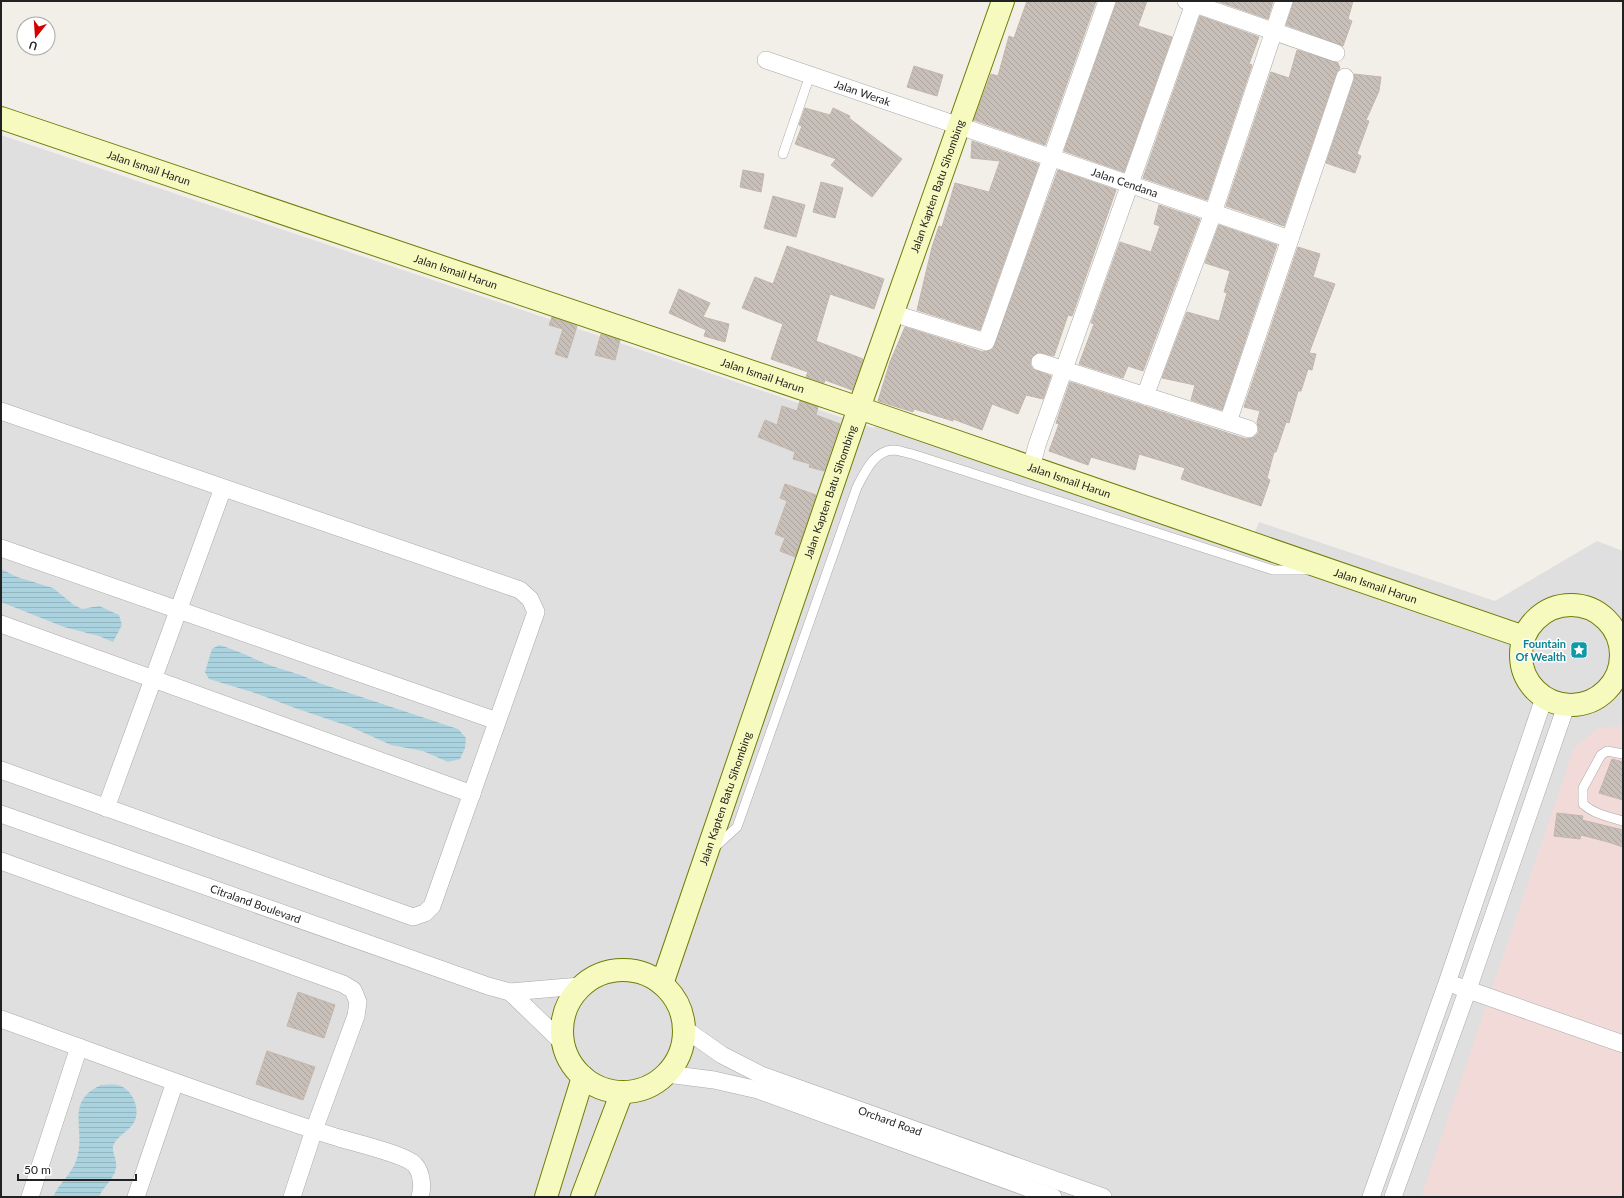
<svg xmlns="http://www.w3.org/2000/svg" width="1624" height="1198" viewBox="0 0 1624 1198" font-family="Lato,sans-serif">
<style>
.residential{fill:#e0dfdf}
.commercial{fill:#f2dad9}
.water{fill:url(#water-rules)}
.building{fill:url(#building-back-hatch);stroke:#c4b6ab}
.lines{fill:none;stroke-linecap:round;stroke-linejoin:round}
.lane-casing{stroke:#a9a9a9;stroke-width:10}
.street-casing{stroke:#a9a9a9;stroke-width:18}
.secondary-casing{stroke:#707d05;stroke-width:24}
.lane{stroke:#fff;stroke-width:9}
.street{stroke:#fff;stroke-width:17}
.secondary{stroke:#f7fabf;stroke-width:22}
.labels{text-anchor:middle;stroke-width:3;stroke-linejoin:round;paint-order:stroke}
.street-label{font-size:11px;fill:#222;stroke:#fff}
.culture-label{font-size:11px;font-weight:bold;fill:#0d838f;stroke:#fff;text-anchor:end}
</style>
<defs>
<pattern id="water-rules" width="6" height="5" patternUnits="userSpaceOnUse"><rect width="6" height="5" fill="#aad3df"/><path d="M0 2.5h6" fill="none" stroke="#92b5bf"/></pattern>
<pattern id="building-back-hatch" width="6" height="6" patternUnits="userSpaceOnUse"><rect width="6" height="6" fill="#c7bfb8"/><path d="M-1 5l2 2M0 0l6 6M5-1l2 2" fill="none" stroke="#aba49e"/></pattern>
</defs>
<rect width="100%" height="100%" fill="#f2efe9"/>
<path class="residential" d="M1,135L873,428L885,420L1247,552L1259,522L1495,601L1597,541L1623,551V1197H1Z"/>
<path class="commercial" d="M1623,726V1197H1421L1574,748L1598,728Z"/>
<path class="water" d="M1,569L17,577L53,588L74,605L82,609L99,606L119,615L122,625L113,642L99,636L64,627L1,602Z
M219,645C238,650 255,660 275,667C290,672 301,674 316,682L458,729L466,738L465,748L460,759L448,762L423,751L391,745L351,727L295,708L255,693L209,679L205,672L212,649Z
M101,1085C106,1085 112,1084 117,1085C133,1088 142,1111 133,1124C128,1131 120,1135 115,1142C109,1150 118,1159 116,1168C114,1180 103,1186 99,1197H53C59,1183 73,1173 77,1158C86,1129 64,1102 101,1085Z"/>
<path class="building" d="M1027,1H1096L1045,145L974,120L991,74L998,76L1009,36L1014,38Z
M1117,1H1147L1138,26L1172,37L1124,172L1064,151Z
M1217,1H1273L1268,19Z
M1294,1H1353L1348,19L1352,21L1343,46L1286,25Z
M1200,16L1259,37L1249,64L1252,65L1207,200L1143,178Z
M1297,50L1338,63L1340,68L1336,74L1284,226L1226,206L1271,72L1289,78Z
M914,66L943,75L937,96L907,87Z
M1354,74L1381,77L1379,91L1366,120L1369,121L1357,154L1361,156L1355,173L1326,163L1354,80Z
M805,108L830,115L833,108L850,116L849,118L902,159L872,197L831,165L836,159L795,144L802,126L799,125Z
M972,141L1039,164L980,330L917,310L932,247L939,226L942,227L955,183L989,192L1000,161L971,158Z
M743,170L764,174L761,192L740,187Z
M1058,170L1116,190L1072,316L1068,315L1054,356L1038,352L1031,359L1030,364L1033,369L1051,376L1043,399L1026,395L1018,414L992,404L982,430L953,419V421L914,409L913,412L878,401L890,362L905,327L983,352L993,349Z
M821,182L843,188L835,218L813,212Z
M773,196L805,205L796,237L764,228Z
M1159,205L1200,219L1143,371L1128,366L1123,378L1079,364L1094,324L1091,323L1120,242L1151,252L1160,226L1154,224Z
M1219,225L1277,245L1222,410L1191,400L1195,385L1162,378L1187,312L1219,321L1227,293L1224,292L1230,271L1205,263Z
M787,246L884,279L874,309L830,294L816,341L863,359L852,390L825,380L824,383L806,377L808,372L771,359L783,324L742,308L755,277L773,284Z
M1298,247L1320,254L1313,277L1335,284L1309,353L1316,354L1312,370L1308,369L1301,391H1298L1289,423L1286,422L1276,452H1274L1267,478L1270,480L1261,506L1181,479L1185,468L1139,454L1135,470L1091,457L1088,465L1049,451L1059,424L1056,423L1070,382L1246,439L1255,437L1259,432L1257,422L1260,411L1244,407Z
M679,289L710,303L703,317L729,324L725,342L704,336L706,330L669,313Z
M552,317L577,326L567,358L555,354L563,329L549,325Z
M601,334L620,340L615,360L595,355Z
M800,401L818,407L816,415L840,424L824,471L809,467L810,464L793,459L795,452L758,437L765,420L777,425L782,406L797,411Z
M785,484L816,495L795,557L780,551L785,538L775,534L787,501L780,498Z
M1612,759L1623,762V800L1599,793Z
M1557,813L1583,816L1582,820L1623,830V847L1608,842L1581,835L1580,839L1554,836Z
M298,992L335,1005L324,1038L287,1026Z
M267,1051L315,1067L303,1100L256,1084Z"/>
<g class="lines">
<defs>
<path id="lane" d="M783,154L810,75
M1623,754L1607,751L1601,755L1583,788V804C1594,814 1609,817 1623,821
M714,848L737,827L857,487C865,472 874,451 893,450C899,450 906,453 912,454L1273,570H1308"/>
<g id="street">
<path d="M1186,1L1336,53"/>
<path id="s1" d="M766,60L1290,239"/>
<path d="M892,313L986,342L1107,1"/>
<path d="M1040,362L1249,429"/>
<path d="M1145,396L1213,213L1284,1"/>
<path d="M1,411L520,590L530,599L536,612L432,906L425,913L413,917L1,770"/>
<path d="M1228,422L1345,77"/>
<path d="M1031,468L1037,445L1195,1"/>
<path d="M1,548L497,721"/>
<path d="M1,624L472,794"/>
<path d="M106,808L223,488"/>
<path id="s2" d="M1,814L488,986L510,992L580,986"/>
<path d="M1,861L343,984L353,990L358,1002L356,1016L314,1130L292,1197"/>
<path d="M1457,986L1623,1044"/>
<path d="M510,992L562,1042"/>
<path d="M1,1019C113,1059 225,1102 339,1138C353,1142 407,1155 415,1165C422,1173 423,1188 420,1197"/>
<path id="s3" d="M685,1029L722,1055L761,1075L1103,1197"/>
<path d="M667,1074L714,1080L758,1090L1053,1197"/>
<path d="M30,1197L79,1047"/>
<path d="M136,1197L175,1082"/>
<path d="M1371,1197L1447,983L1544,698"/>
<path d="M1393,1197L1468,989L1566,706"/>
</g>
<g id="secondary">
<path id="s4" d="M1,118L859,408L1524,637"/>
<circle cx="1571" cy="655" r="50"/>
<circle cx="623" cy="1031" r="61"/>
<path id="s5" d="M662,984L859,408L1003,1"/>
<path d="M546,1197L583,1077"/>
<path d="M582,1197L622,1092"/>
</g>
</defs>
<use href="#lane" class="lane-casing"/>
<use href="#street" class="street-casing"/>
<use href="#secondary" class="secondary-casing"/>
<use href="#lane" class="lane"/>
<use href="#street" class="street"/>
<use href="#secondary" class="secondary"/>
</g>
<defs>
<symbol id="sight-square" viewBox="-11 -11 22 22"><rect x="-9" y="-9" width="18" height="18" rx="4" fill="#0f9aa8" stroke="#fff"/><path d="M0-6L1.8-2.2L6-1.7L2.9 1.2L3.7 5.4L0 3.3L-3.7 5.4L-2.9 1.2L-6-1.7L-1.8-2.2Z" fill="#fff"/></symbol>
</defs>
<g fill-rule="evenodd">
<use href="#sight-square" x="1569" y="640" width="20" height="20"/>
</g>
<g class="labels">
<g class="street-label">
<text dy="4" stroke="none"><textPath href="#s1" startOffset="102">Jalan Werak</textPath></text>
<text dy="4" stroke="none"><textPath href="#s4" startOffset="156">Jalan Ismail Harun</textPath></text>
<text dy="4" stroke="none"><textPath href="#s1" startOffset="379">Jalan Cendana</textPath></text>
<text dy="4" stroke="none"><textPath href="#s5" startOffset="844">Jalan Kapten Batu Sihombing</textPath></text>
<text dy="4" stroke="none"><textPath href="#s4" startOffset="480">Jalan Ismail Harun</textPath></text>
<text dy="4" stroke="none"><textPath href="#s4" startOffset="804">Jalan Ismail Harun</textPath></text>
<text dy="4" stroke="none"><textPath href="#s4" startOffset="1128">Jalan Ismail Harun</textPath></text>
<text dy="4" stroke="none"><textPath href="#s5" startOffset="520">Jalan Kapten Batu Sihombing</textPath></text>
<text dy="4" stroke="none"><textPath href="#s4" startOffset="1452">Jalan Ismail Harun</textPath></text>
<text dy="4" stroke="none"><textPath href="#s5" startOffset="196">Jalan Kapten Batu Sihombing</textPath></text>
<text dy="4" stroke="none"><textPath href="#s2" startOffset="270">Citraland Boulevard</textPath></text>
<text dy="4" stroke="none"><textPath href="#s3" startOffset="226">Orchard Road</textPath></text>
</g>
<g class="culture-label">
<text x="1566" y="648">Fountain<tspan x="1566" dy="13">Of Wealth</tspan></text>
</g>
</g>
<rect width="1624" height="1198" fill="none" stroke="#222222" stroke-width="4"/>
<g transform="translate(36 36) rotate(197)"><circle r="19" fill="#ffffff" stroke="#a7a7a7"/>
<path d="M0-3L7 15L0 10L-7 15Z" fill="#d40000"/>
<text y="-6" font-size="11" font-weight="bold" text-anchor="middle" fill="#222222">U</text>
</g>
<path d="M18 1174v6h118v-6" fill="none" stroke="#222222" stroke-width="2"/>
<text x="24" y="1174" font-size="12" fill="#222222" stroke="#ffffff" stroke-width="3" paint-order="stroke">50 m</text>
</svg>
